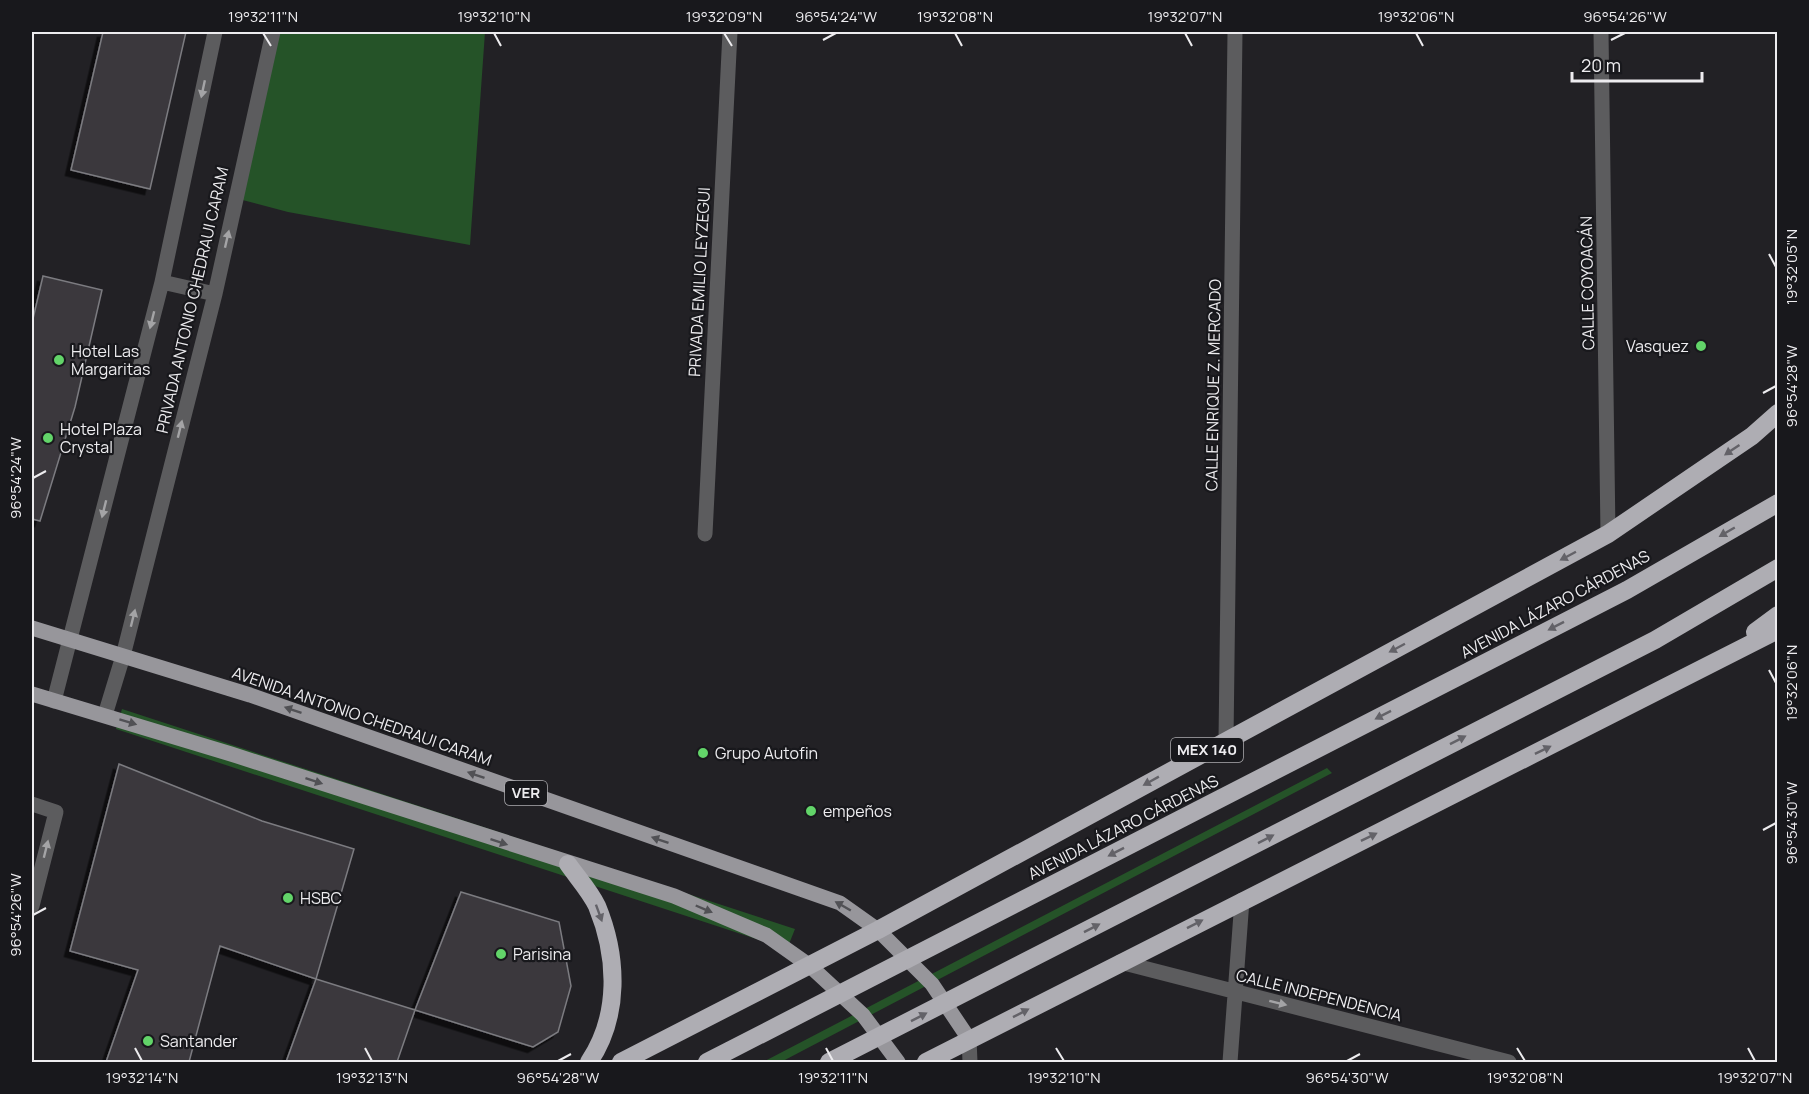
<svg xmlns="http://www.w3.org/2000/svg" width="1809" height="1094" viewBox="0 0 1809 1094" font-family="Manrope,sans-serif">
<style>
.green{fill:#255328}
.building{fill:#3a393e;stroke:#7c7b80;stroke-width:1.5;filter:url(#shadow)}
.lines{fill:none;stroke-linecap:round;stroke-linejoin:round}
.lane{stroke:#5c5c5e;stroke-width:15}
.street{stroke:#5c5c5e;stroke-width:15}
.primary{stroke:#97969b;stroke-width:15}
.highway{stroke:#aeadb3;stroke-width:18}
.highway-bridge{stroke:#aeadb3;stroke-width:18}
.oneway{fill:#a4a4a6}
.oneway2{fill:#636268}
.oneway3{fill:#515155}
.ticks{fill:none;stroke:#edecef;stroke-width:2}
.poi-dot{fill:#62d469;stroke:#18181c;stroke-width:2}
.labels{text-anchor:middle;stroke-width:4.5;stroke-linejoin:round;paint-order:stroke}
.shield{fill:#18181c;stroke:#adacb0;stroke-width:1.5}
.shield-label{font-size:15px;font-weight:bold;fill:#edecef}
.street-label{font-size:16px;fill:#edecef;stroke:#18181c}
.poi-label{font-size:16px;fill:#edecef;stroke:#18181c;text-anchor:start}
.neatline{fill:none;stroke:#edecef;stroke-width:2}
.ticks-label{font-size:15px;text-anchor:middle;fill:#edecef}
</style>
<defs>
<filter id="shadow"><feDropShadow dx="-5.5" dy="5.5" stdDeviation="0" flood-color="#0009"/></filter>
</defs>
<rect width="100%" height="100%" fill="#222125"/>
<path class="green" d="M272,32H485L470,245L288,212L231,197Z
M122,709L795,929L787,949L116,729Z
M1327,768L1332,773L781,1062H763Z"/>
<path class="building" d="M103,32H186L150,189L71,170Z
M43,276L102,290L75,407L40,521L32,519V323Z
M119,764L262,821L354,849L316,979L220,946L189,1062H106L138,970L70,951Z
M461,892L559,922L571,986L558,1032L533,1047L415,1010Z
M316,979L415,1010L397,1062H286Z"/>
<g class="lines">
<path class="lane" d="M32,804L56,812L32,906"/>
<path class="street" d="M1601,32L1608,534
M162,282L215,294
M705,534L730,32
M54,701L162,282L215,32
M105,715L123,656L215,294L273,32
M1226,740L1235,32
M1120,962L1509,1062
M969,1039L970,1062
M1230,1062L1242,900"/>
<path class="primary" d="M32,628L250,695L840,903L878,930L932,984L969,1039
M32,694L231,754L674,896L766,935L810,966L863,1015L898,1062"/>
<path class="highway" d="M1755,632L1778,615
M568,864C577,877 590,891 597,906C618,957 620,1016 589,1062
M621,1062L878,930L1608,534L1752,436L1778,413
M926,1062L1778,630"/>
<path class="highway-bridge" d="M707,1062L1627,590L1778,503
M829,1062L1655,640L1778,568"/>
</g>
<defs><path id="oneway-solid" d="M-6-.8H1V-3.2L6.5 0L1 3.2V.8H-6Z" transform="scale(1.5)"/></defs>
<g class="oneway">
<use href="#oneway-solid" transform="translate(203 89) rotate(102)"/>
<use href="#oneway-solid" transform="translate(227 239) rotate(-77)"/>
<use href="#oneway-solid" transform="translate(152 320) rotate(104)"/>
<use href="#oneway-solid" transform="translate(180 429) rotate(-76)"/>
<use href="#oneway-solid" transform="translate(104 509) rotate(104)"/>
<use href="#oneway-solid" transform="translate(133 618) rotate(-76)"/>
<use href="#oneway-solid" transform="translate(46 849) rotate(-76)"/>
<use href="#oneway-solid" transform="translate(1278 1003) rotate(14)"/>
</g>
<g class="oneway2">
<use href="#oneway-solid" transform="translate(1732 450) rotate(146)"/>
<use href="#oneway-solid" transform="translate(1727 532) rotate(150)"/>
<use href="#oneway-solid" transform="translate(1568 556) rotate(152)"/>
<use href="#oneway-solid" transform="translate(1556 626) rotate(153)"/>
<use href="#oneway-solid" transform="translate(1397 648) rotate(152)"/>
<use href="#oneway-solid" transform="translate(1383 715) rotate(153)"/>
<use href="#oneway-solid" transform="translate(1458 740) rotate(-27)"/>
<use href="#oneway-solid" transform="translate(1543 750) rotate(-26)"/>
<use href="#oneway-solid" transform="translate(1151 781) rotate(151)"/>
<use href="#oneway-solid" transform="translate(1369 837) rotate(-26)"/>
<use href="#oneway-solid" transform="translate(1266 839) rotate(-27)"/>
<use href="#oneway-solid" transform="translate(1116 852) rotate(153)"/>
<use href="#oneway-solid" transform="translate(599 913) rotate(70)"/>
<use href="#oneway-solid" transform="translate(1195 924) rotate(-27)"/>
<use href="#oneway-solid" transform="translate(1092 928) rotate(-27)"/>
<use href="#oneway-solid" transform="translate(1021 1013) rotate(-27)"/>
<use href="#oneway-solid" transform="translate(919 1017) rotate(-27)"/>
</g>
<g class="oneway3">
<use href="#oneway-solid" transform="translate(293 710) rotate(-161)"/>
<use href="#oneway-solid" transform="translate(128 722) rotate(17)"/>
<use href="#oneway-solid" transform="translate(476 775) rotate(-161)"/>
<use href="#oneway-solid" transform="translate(314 781) rotate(18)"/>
<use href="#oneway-solid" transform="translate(660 840) rotate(-161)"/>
<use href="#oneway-solid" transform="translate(499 842) rotate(18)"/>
<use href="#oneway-solid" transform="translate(843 906) rotate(-150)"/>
<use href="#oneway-solid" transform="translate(704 909) rotate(23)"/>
</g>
<path class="ticks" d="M263,33L271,46M494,33L501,46M724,33L732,46M955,33L962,46M1185,33L1192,46M1416,33L1423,46M823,40L836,33M1611,40L1625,33M1769,254L1776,267M1763,393L1776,386M33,478L46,471M1769,670L1776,683M1763,830L1776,823M33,915L46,908M135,1048L142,1061M365,1048L372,1061M826,1048L833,1061M1056,1048L1064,1061M1517,1048L1525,1061M1748,1048L1755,1061M558,1061L571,1054M1347,1061L1360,1054"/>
<g class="poi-dot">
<circle cx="1701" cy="346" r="6"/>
<circle cx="59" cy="360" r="6"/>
<circle cx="48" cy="438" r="6"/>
<circle cx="703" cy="753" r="6"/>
<circle cx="811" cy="811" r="6"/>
<circle cx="288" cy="898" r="6"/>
<circle cx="501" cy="954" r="6"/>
<circle cx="148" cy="1041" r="6"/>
</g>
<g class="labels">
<g class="shield">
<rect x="1171" y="738" width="72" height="24" rx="4.5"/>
<rect x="505" y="781" width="42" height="24" rx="4.5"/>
</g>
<g class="shield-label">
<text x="1207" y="755">MEX 140</text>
<text x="526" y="798">VER</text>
</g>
<g class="street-label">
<text transform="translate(699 282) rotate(-87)" y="6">PRIVADA EMILIO LEYZEGUI</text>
<text transform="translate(1587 283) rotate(-91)" y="6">CALLE COYOACÁN</text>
<text transform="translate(192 300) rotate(-77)" y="6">PRIVADA ANTONIO CHEDRAUI CARAM</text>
<text transform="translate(1213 385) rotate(-89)" y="6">CALLE ENRIQUE Z. MERCADO</text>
<text transform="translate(1555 604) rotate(-28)" y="6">AVENIDA LÁZARO CÁRDENAS</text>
<text transform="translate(362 716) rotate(19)" y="6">AVENIDA ANTONIO CHEDRAUI CARAM</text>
<text transform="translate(1123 827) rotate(-27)" y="6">AVENIDA LÁZARO CÁRDENAS</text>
<text transform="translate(1319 995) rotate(14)" y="6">CALLE INDEPENDENCIA</text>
</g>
<g class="poi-label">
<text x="1689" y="352" text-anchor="end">Vasquez</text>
<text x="71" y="357">Hotel Las<tspan x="71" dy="18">Margaritas</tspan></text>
<text x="60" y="435">Hotel Plaza<tspan x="60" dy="18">Crystal</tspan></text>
<text x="715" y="759">Grupo Autofin</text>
<text x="823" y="817">empeños</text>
<text x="300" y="904">HSBC</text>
<text x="513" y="960">Parisina</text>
<text x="160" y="1047">Santander</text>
</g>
</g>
<rect width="1809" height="1094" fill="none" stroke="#18181c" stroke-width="66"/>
<path d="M1572 72v9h130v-9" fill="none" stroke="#edecef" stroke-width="3"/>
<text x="1581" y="72" font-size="18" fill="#edecef" stroke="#18181c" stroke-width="4.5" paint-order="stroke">20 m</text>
<rect x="33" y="33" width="1743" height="1028" class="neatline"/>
<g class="ticks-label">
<text x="263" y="22">19°32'11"N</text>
<text x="494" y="22">19°32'10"N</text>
<text x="724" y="22">19°32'09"N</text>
<text x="836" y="22">96°54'24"W</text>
<text x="955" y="22">19°32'08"N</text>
<text x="1185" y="22">19°32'07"N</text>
<text x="1416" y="22">19°32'06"N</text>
<text x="1625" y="22">96°54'26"W</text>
<text transform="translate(1792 267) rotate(-90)" y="5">19°32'05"N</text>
<text transform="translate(1792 386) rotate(-90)" y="5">96°54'28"W</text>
<text transform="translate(16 478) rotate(-90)" y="5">96°54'24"W</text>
<text transform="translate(1792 683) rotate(-90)" y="5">19°32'06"N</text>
<text transform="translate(1792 823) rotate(-90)" y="5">96°54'30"W</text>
<text transform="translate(16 915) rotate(-90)" y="5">96°54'26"W</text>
<text x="142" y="1083">19°32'14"N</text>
<text x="372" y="1083">19°32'13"N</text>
<text x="558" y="1083">96°54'28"W</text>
<text x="833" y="1083">19°32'11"N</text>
<text x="1064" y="1083">19°32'10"N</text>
<text x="1347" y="1083">96°54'30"W</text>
<text x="1525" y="1083">19°32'08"N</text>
<text x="1755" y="1083">19°32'07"N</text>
</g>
</svg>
